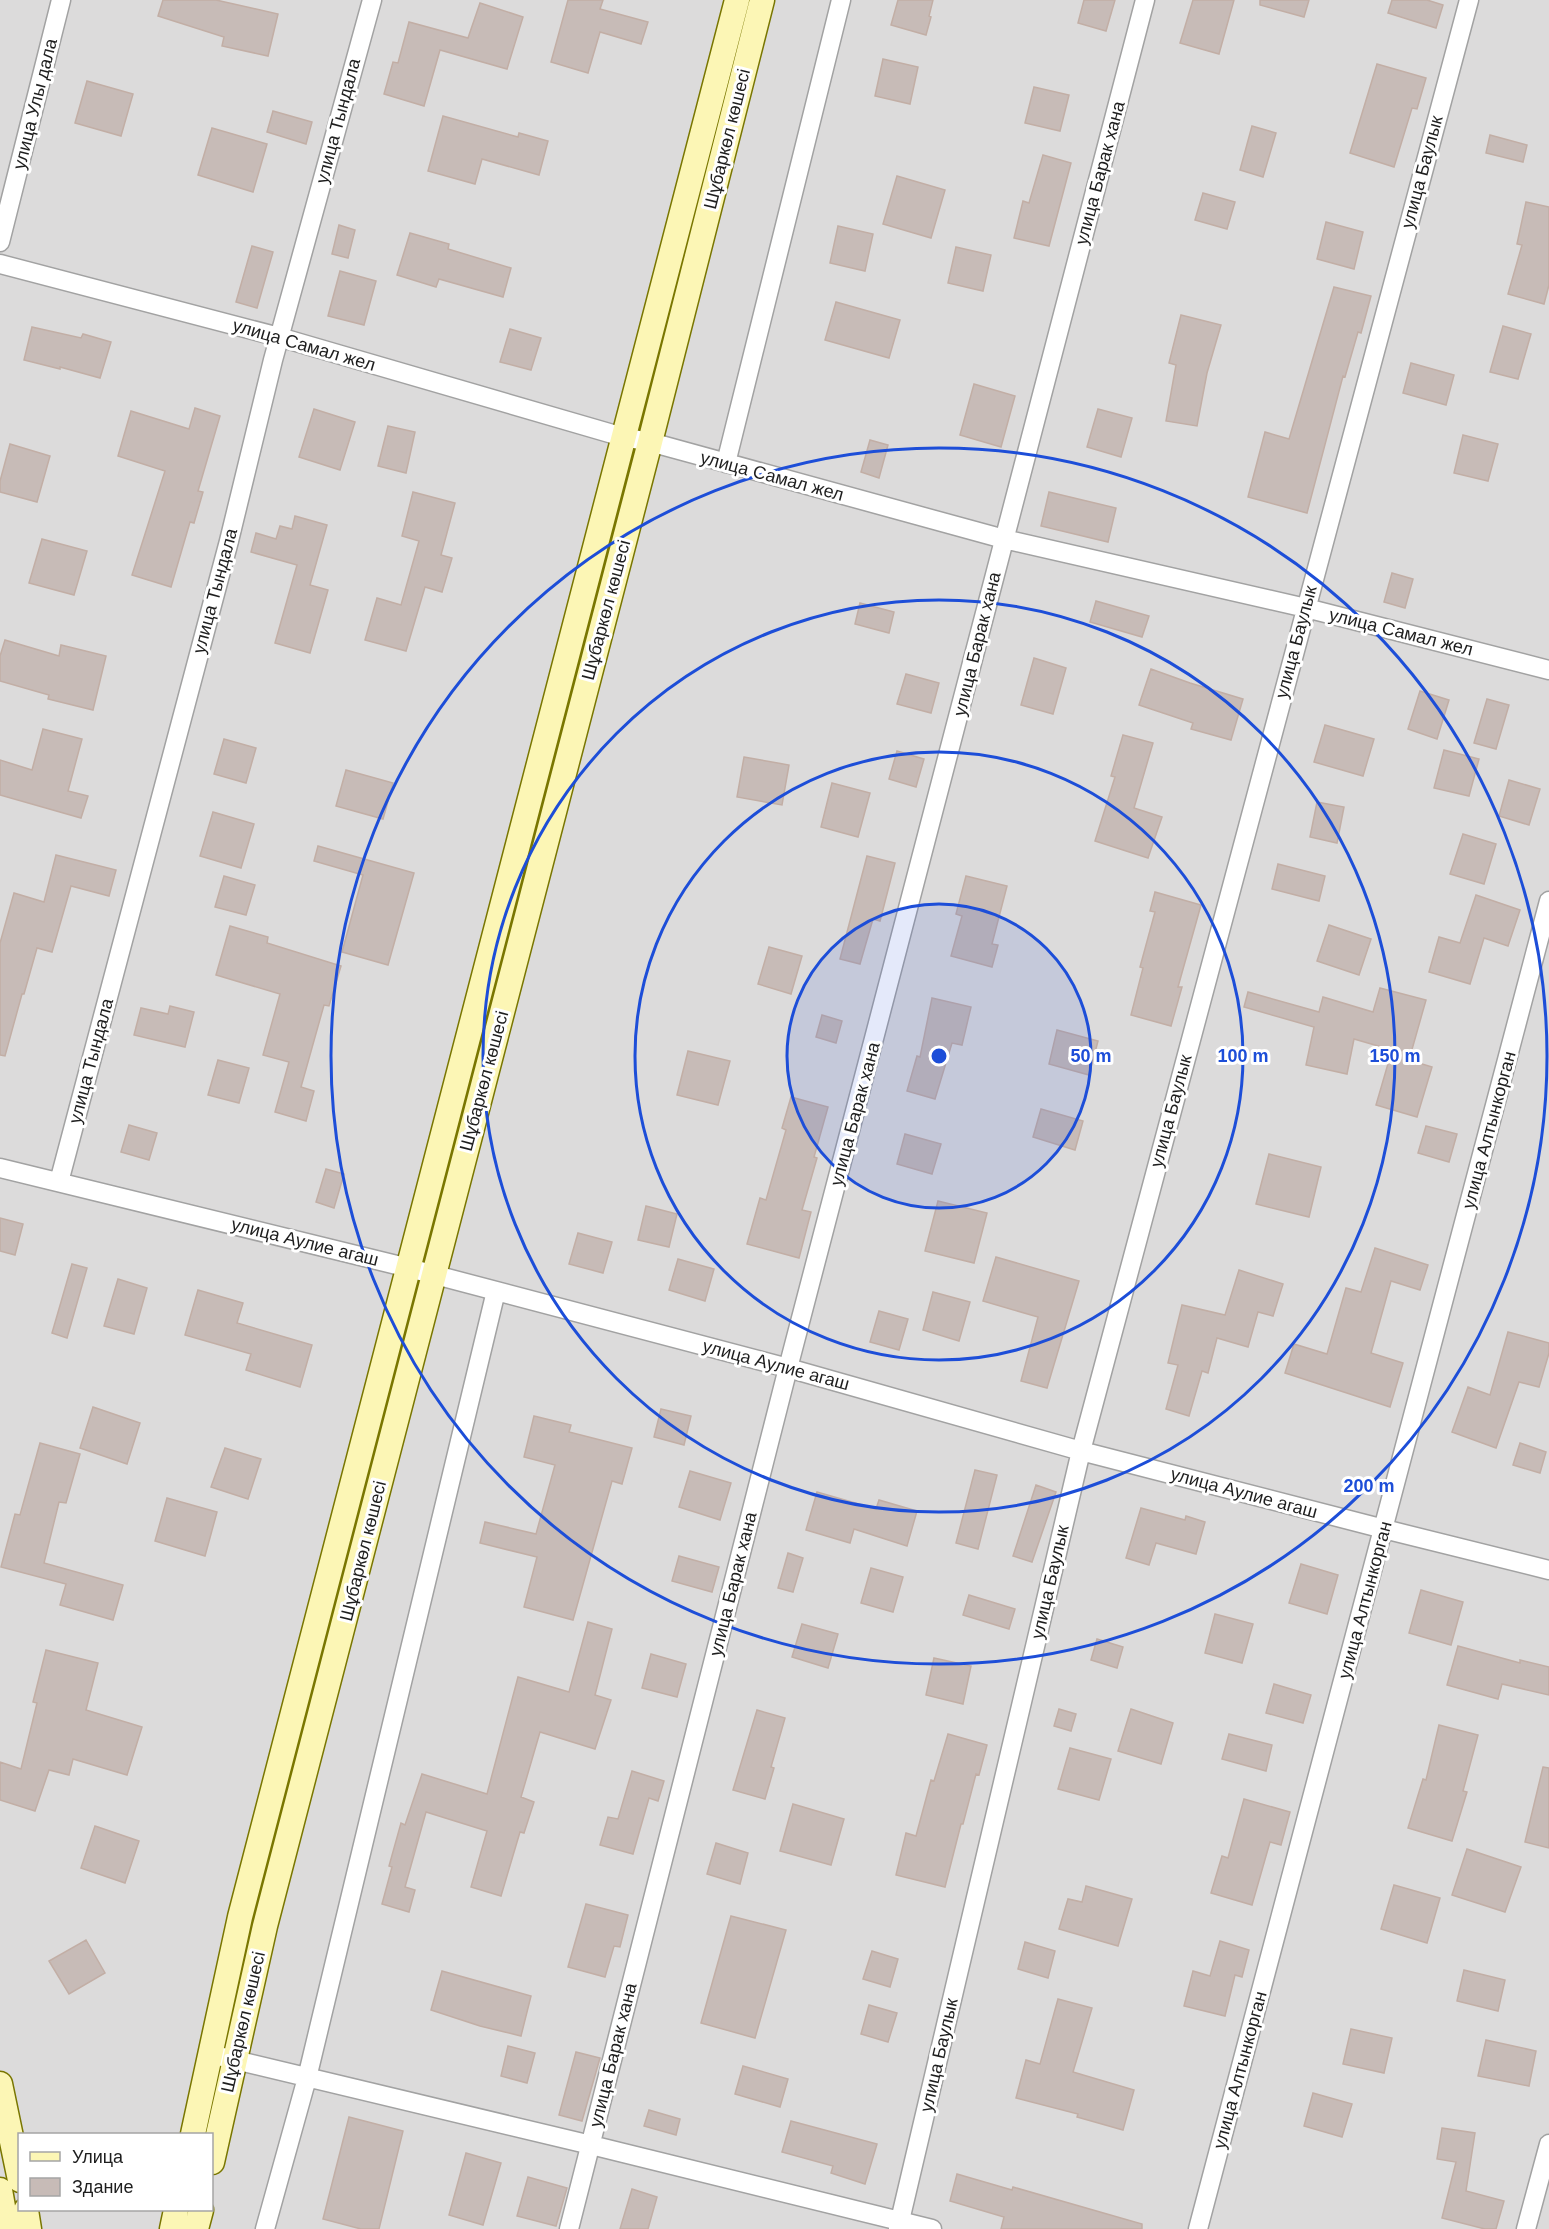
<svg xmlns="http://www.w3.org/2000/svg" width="1549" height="2229" viewBox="0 0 1549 2229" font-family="Helvetica,sans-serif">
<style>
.residential{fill:#dcdbdb;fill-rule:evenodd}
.building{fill:#c7bbb7;stroke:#c2aea5;stroke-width:1.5}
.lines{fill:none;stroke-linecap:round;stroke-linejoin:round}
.street-casing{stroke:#a2a2a2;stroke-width:21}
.secondary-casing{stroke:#797601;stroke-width:27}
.street{stroke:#fff;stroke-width:18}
.secondary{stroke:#fcf6b5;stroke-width:24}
.ring{fill:none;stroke:#1d4ed8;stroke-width:3}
.labels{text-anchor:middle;stroke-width:6;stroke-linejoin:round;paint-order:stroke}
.street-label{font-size:18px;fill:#1e1e1e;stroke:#fff}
.centre{fill:#1d4ed8;stroke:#fff;stroke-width:3}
.ring-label{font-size:18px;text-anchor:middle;font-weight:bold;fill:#1d4ed8;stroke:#fff;stroke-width:6;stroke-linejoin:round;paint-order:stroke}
</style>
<rect width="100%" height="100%" fill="#efeae4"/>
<path class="residential" d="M0,0H1549V2229H0ZM20,2134H212V2210H20Z"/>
<path class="building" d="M163,0H216L278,14L268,56L222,46L224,37L158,16Z
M568,0H603L600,9L648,22L641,44L600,32L588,73L551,62Z
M898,0H933L929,16L931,17L926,35L891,25Z
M1084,0H1115L1106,31L1078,23Z
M1193,0H1234L1219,54L1180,43Z
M1260,0H1309L1304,17L1260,5Z
M1392,0H1427L1443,5L1436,28L1388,13Z
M480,3L523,17L507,69L440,50L424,106L384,94L393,62L398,63L409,22L468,38Z
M883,59L918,67L910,104L875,96Z
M1377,64L1426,78L1417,109L1412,108L1394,167L1350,153Z
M87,81L133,94L121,136L75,123Z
M1034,87L1069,95L1060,131L1025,123Z
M273,111L312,122L306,144L267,132Z
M443,116L518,137L519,133L548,141L539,175L482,159L475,184L428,171Z
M1252,126L1276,133L1263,177L1240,170Z
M212,128L267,144L253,192L198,175Z
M1490,135L1527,145L1523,162L1486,153Z
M1043,155L1071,163L1049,246L1014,238L1023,201L1029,203Z
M897,176L945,190L931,238L883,224Z
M1203,193L1235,202L1227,229L1195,220Z
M1526,202L1549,207V285L1544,304L1508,294L1522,245L1517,244Z
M1326,222L1363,232L1354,269L1317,259Z
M339,225L355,230L348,258L332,254Z
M838,226L873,234L865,271L830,263Z
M410,233L449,244L448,249L511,268L503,297L439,279L436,287L397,275Z
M252,246L273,252L257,308L236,302Z
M956,247L991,255L983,291L948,283Z
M340,271L376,281L364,325L328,316Z
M1334,287L1371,296L1361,333L1358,332L1345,377L1343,376L1307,513L1248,497L1265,432L1289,439Z
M836,302L900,320L889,358L825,340Z
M1181,315L1221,325L1207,373L1197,426L1166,421L1176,365L1169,363Z
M1503,326L1531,334L1518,379L1490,372Z
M32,327L81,338L83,334L111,342L100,378L60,367V369L24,360Z
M510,329L541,338L531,370L500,362Z
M1411,363L1454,375L1446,405L1403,393Z
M974,384L1015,396L1001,447L960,435Z
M195,408L220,416L198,491L203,492L194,523L190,522L171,587L132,575L165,471L118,456L131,411L189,429Z
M314,409L355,422L340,470L299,457Z
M1098,409L1132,418L1121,457L1087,447Z
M388,426L415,432L406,473L378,466Z
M1463,435L1498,444L1488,481L1454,473Z
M870,440L888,445L879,478L861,472Z
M10,444L50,456L37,502L0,492V481Z
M413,492L455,503L441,555L452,558L442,592L425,587L406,651L365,640L377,598L401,605L419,541L402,536Z
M1049,492L1116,508L1108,542L1041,526Z
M295,516L327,525L310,585L328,590L310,653L275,643L297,565L251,552L256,533L276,539L280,526L292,529Z
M42,539L87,551L74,595L29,583Z
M1392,573L1413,579L1405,608L1384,602Z
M1096,601L1149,616L1142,637L1090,622Z
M860,603L894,612L889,633L855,624Z
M5,640L59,656L61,645L106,656L93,710L48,699L49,695L0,681V656Z
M1034,658L1066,668L1053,714L1021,705Z
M1151,669L1190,683L1243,699L1231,740L1191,729L1193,723L1139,705Z
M906,674L939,683L931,713L897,704Z
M1420,691L1449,700L1437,739L1408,729Z
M1487,699L1509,705L1496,749L1474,743Z
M1325,725L1374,739L1363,776L1314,762Z
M43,729L82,739L68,791L88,796L81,818L0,795V760L32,770Z
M1123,735L1153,743L1134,808L1162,817L1148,858L1095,841L1115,777L1111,776Z
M224,739L256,748L246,783L214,774Z
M1444,750L1479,759L1469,796L1434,788Z
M897,751L924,759L916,787L889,779Z
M744,757L789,765L782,805L737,797Z
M346,770L393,783L383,819L336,806Z
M1509,780L1540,789L1529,825L1499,816Z
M832,783L870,793L858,837L821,827Z
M1317,802L1344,807L1337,843L1310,837Z
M213,812L254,824L241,868L200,856Z
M1463,834L1496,844L1484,884L1450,874Z
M318,846L414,873L388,965L342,952L363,875L314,861Z
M56,855L116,870L109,896L71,886L52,952L37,948L24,994H22L5,1056L0,1055V943L14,893L44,902Z
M867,856L895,863L880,921L873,919L860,964L840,959Z
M1278,864L1325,876L1319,901L1272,889Z
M224,876L255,885L246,915L215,907Z
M966,876L1007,886L992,944L998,945L992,967L951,956L962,916L956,914Z
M1155,892L1201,905L1178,987H1182L1171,1026L1131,1015L1143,968L1140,967L1155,912L1150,911Z
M1476,895L1520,910L1508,946L1484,938L1470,984L1429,972L1439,937L1460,943Z
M1329,925L1371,939L1359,975L1317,961Z
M230,926L268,937L267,943L341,966L329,1006L324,1005L301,1087L314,1091L306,1121L275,1112L289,1062L263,1055L280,994L216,975Z
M769,947L802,956L791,994L758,984Z
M1380,988L1426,1000L1409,1060L1432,1067L1417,1117L1376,1105L1392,1050L1354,1039L1347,1074L1306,1065L1314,1027L1244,1007L1248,992L1319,1012L1323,997L1373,1012Z
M932,998L971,1007L962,1045L952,1043L935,1099L907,1091L917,1056L920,1057Z
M170,1006L194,1012L185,1047L134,1035L141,1008L168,1014Z
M822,1015L842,1021L836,1043L816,1037Z
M1057,1030L1098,1041L1089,1075L1049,1064Z
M688,1051L730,1061L718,1105L677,1095Z
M218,1060L249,1068L239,1103L208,1095Z
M791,1097L828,1107L814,1157L817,1158L802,1210L811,1212L799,1258L747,1244L760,1198L766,1200L786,1130L782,1128Z
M1041,1109L1083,1121L1075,1150L1033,1137Z
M129,1125L157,1133L149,1160L121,1152Z
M1426,1126L1457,1134L1449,1162L1418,1153Z
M905,1134L941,1144L932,1174L897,1164Z
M1269,1154L1321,1167L1309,1217L1256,1204Z
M326,1169L344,1174L334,1208L316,1202Z
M938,1201L987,1213L974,1263L925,1251Z
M646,1206L677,1214L669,1247L638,1240Z
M0,1218L23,1224L15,1255L0,1251Z
M578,1233L612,1242L603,1273L569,1264Z
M1375,1248L1428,1265L1420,1290L1391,1281L1371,1353L1403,1363L1390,1407L1285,1373L1294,1344L1327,1354L1346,1288L1361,1292Z
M996,1257L1079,1281L1047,1388L1021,1381L1038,1317L983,1301Z
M678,1259L714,1269L705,1301L669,1290Z
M72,1264L87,1268L67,1338L52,1333Z
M1239,1270L1283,1284L1273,1316L1258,1312L1248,1347L1217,1338L1208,1373L1202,1371L1189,1416L1166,1409L1178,1365L1168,1363L1182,1305L1225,1315Z
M118,1279L147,1288L134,1334L104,1326Z
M198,1290L243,1303L237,1323L312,1345L300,1387L246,1370L251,1354L185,1335Z
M933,1292L970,1302L959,1341L923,1330Z
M879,1311L908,1319L899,1350L870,1342Z
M1508,1332L1549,1343V1353L1539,1387L1519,1382L1496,1448L1452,1432L1468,1387L1490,1395Z
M93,1407L140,1423L127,1464L80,1448Z
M661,1409L691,1416L684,1445L654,1437Z
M534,1416L571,1425L569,1432L632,1448L622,1484L612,1481L573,1620L524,1607L537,1557L480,1543L485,1522L536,1534L555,1465L524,1457Z
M40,1443L80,1454L66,1503L59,1502L44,1563L123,1585L113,1620L60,1605L66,1584L1,1567L15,1514L20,1515Z
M1520,1443L1546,1452L1540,1473L1513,1465Z
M225,1448L261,1459L248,1499L211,1487Z
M975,1470L997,1475L978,1549L956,1543Z
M690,1471L731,1483L720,1520L679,1507Z
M1036,1485L1056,1492L1032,1562L1013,1556Z
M817,1492L876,1509L879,1500L917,1511L907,1546L854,1529L850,1543L806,1530Z
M167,1498L217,1512L205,1556L155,1541Z
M1141,1508L1185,1520L1186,1516L1205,1522L1196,1554L1156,1543L1149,1565L1126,1558Z
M788,1553L803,1558L793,1592L778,1588Z
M679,1556L719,1567L712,1592L672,1581Z
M1301,1564L1338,1575L1327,1614L1289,1603Z
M871,1568L903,1577L893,1612L861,1603Z
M1421,1590L1463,1602L1451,1645L1409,1633Z
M969,1595L1015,1609L1009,1629L963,1615Z
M1215,1614L1253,1624L1242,1663L1205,1653Z
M588,1622L612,1629L595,1695L611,1700L595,1749L540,1732L521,1797L534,1802L524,1833L520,1832L501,1896L471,1887L487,1831L426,1812L405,1887L415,1890L409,1912L382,1904L392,1867L389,1866L401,1823L405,1825L422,1774L487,1794L518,1677L569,1692Z
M802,1624L838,1634L828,1668L792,1657Z
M1097,1639L1123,1647L1117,1668L1091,1660Z
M1458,1646L1520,1663V1660L1549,1667V1695L1502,1684L1498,1699L1447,1685Z
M46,1650L98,1663L86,1710L142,1727L127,1775L73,1759L69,1775L49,1770L35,1811L0,1800V1762L21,1769L37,1703L33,1702Z
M651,1654L686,1664L677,1697L642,1688Z
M934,1658L971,1666L963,1704L926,1695Z
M1274,1684L1311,1695L1303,1723L1266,1713Z
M1059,1709L1076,1714L1071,1731L1054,1726Z
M1131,1709L1173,1723L1161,1764L1118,1751Z
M757,1710L785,1718L771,1767L774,1768L765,1799L733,1790Z
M1439,1725L1478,1735L1463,1791L1467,1792L1452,1841L1408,1828L1423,1779L1426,1780Z
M948,1734L987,1745L979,1775L976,1774L963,1824H961L945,1887L896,1875L906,1833L916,1836L931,1780L934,1781Z
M1229,1734L1272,1745L1266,1771L1222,1759Z
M1070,1748L1111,1759L1099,1800L1058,1789Z
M1543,1767L1549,1768V1848L1525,1842Z
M632,1771L664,1781L658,1801L649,1798L633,1854L600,1845L608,1817L618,1819Z
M1244,1799L1290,1812L1281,1845L1270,1842L1252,1905L1211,1893L1222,1856L1228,1858Z
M793,1804L844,1819L831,1865L780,1851Z
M95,1826L139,1841L125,1883L81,1868Z
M716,1843L748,1853L740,1884L707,1874Z
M1467,1849L1521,1867L1505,1912L1452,1895Z
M1394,1885L1440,1898L1427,1943L1381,1929Z
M1086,1886L1132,1899L1118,1946L1059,1929L1068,1899L1082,1902Z
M586,1904L628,1915L620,1947L614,1946L605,1977L568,1967Z
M731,1916L786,1930L755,2038L701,2023Z
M86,1940L105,1973L69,1994L49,1961Z
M1220,1941L1249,1950L1242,1977L1235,1975L1225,2016L1184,2006L1193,1971L1210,1976Z
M1025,1942L1055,1951L1048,1978L1018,1969Z
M872,1951L898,1959L890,1987L863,1979Z
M1464,1970L1505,1980L1498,2011L1457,2001Z
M442,1971L531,1996L521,2036L480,2026L431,2010Z
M1058,1999L1092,2008L1073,2072L1134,2090L1123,2130L1077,2117L1078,2114L1016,2098L1026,2060L1040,2064Z
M869,2005L897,2013L888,2042L861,2034Z
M1351,2029L1392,2038L1384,2073L1343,2064Z
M1486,2040L1536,2051L1529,2086L1478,2076Z
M508,2046L535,2053L527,2083L501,2076Z
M576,2052L600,2058L582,2121L559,2115Z
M743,2066L788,2079L780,2107L735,2094Z
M1313,2093L1352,2104L1342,2137L1304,2126Z
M649,2110L680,2119L676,2135L644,2126Z
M349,2117L403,2131L379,2229H361L323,2219Z
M791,2121L877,2144L865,2184L831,2173L833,2166L782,2152Z
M1442,2128L1475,2133L1466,2191L1504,2201L1496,2229H1485L1442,2218L1456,2162L1437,2159Z
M466,2153L501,2163L483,2225L449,2215Z
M957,2174L1012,2190L1013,2187L1142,2224V2229H1001L1004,2217L950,2201Z
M528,2177L567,2188L556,2226L517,2216Z
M632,2189L657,2197L648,2229H620Z"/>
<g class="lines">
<defs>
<path id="street" d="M0,242L61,0
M0,264L279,337L623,437L650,442L1004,539L1306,608L1549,670
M726,463L841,0
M0,1168L409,1268L788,1368L1081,1451L1384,1529L1549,1570
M59,1182L229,541L273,360L372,0
M210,2054L591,2145L932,2229
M265,2229L307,2078L496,1291
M569,2229L788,1368L1145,0
M898,2229L1081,1451L1469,0
M1198,2229L1549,901
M1526,2229L1549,2144"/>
<path id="secondary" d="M0,2084L20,2180
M193,2134L240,1917L737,0
M212,2162L265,1926L650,442L762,0
M0,2190L7,2229
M26,2210L29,2229
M172,2229L176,2210
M196,2229L201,2210"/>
</defs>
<use href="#street" class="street-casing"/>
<use href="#secondary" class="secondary-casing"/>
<use href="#street" class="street"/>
<use href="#secondary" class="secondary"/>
</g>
<circle cx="939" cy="1056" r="152" fill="#1d4ed8" fill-opacity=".12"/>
<g class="ring">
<circle cx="939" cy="1056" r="152"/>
<circle cx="939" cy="1056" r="304"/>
<circle cx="939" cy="1056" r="456"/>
<circle cx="939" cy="1056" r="608"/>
</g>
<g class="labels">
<g class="street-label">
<text transform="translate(35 104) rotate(-76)" y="6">улица Улы дала</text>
<text transform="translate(338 121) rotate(-75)" y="6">улица Тындала</text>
<text transform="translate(727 139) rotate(-76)" y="6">Шұбаркөл көшесі</text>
<text transform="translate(1422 172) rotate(-75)" y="6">улица Баулык</text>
<text transform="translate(1100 173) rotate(-75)" y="6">улица Барак хана</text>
<text transform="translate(304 345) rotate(16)" y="6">улица Самал жел</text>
<text transform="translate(772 476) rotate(15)" y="6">улица Самал жел</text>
<text transform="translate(215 591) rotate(-75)" y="6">улица Тындала</text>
<text transform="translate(606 610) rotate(-75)" y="6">Шұбаркөл көшесі</text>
<text transform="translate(1401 632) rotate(14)" y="6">улица Самал жел</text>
<text transform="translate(1296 642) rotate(-75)" y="6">улица Баулык</text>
<text transform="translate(977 644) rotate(-76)" y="6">улица Барак хана</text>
<text transform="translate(91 1061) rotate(-75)" y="6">улица Тындала</text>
<text transform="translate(484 1081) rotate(-75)" y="6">Шұбаркөл көшесі</text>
<text transform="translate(1171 1111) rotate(-75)" y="6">улица Баулык</text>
<text transform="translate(855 1114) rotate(-75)" y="6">улица Барак хана</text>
<text transform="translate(1489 1130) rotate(-75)" y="6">улица Алтынкорган</text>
<text transform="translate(305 1242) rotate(14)" y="6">улица Аулие агаш</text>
<text transform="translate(776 1365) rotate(15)" y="6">улица Аулие агаш</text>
<text transform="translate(1244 1493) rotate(15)" y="6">улица Аулие агаш</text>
<text transform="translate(363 1551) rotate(-76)" y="6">Шұбаркөл көшесі</text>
<text transform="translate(1050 1582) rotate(-77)" y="6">улица Баулык</text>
<text transform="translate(733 1584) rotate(-76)" y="6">улица Барак хана</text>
<text transform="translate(1365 1600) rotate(-75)" y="6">улица Алтынкорган</text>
<text transform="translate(243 2022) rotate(-77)" y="6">Шұбаркөл көшесі</text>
<text transform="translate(613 2055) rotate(-76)" y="6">улица Барак хана</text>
<text transform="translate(939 2055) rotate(-77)" y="6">улица Баулык</text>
<text transform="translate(1240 2070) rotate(-75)" y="6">улица Алтынкорган</text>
</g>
</g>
<circle cx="939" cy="1056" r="9" class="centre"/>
<g class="ring-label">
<text x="1091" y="1062">50 m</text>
<text x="1243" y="1062">100 m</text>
<text x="1395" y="1062">150 m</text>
<text x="1369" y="1492">200 m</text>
</g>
<rect x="18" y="2133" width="195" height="78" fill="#ffffff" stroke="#a5a5a5" stroke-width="1.5"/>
<rect x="30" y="2152" width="30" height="9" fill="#fcf6b5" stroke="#a5a5a5" stroke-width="1.5"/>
<text x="72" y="2163" font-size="18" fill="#1e1e1e">Улица</text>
<rect x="30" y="2178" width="30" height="18" fill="#c7bbb7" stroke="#a5a5a5" stroke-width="1.5"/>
<text x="72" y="2193" font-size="18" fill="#1e1e1e">Здание</text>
</svg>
